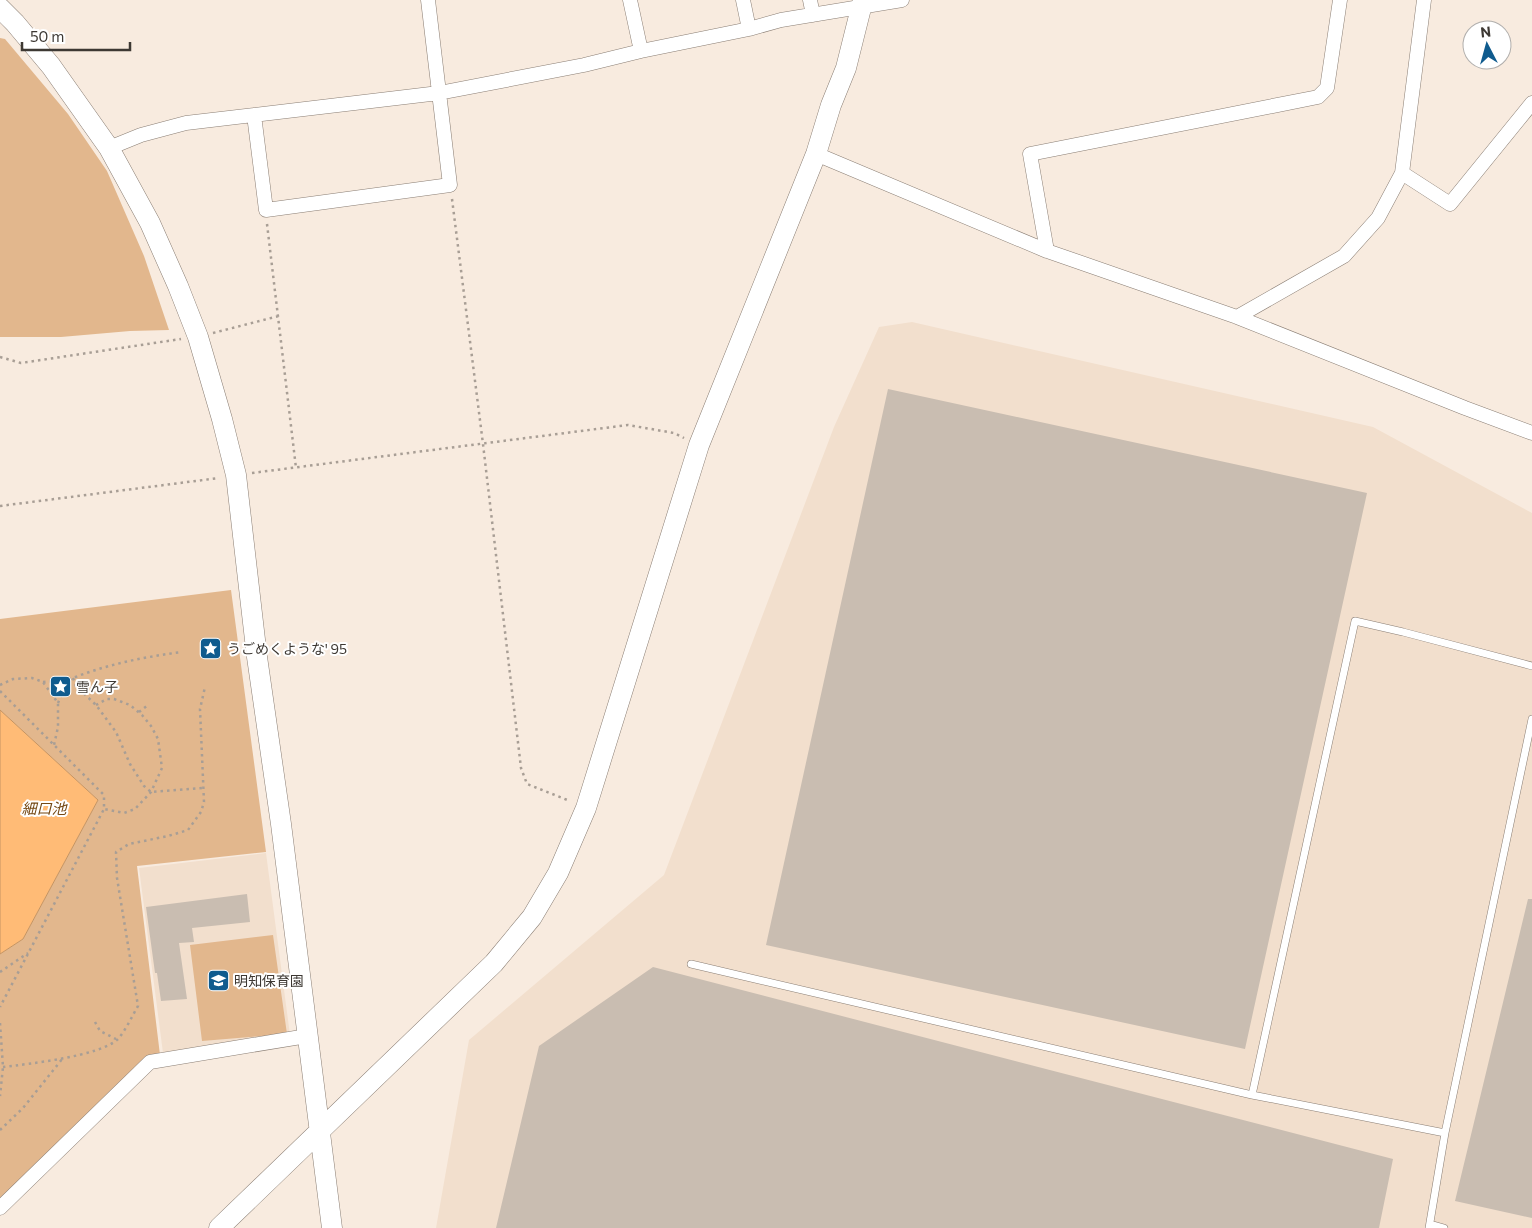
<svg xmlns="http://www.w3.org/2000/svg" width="1532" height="1228" viewBox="0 0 1532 1228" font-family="Commissioner,'Noto Sans JP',sans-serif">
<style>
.built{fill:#f2dfcd}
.green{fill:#e2b78d}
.water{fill:#ffbb76;stroke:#c59462}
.building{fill:#c9bdb1}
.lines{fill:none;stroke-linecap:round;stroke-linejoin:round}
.lane-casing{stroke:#8a7e74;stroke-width:8}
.street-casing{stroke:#8a7e74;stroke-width:15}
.secondary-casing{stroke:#8a7e74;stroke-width:21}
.path{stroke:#a89e95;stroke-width:2.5;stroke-dasharray:2.5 4;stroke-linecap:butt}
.lane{stroke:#fff;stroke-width:7}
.street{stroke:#fff;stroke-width:14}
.secondary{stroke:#fff;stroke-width:20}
.labels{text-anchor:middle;stroke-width:4;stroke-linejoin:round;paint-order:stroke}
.poi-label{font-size:14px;fill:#3d3833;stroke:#fff;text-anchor:start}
.water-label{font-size:15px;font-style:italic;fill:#754915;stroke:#fff}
</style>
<rect width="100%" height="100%" fill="#f8ebdf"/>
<path class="built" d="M912,322L1373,427L1532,513V1228H436L469,1040L664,875L834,427L879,327Z
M266,853L290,1035L163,1053L139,868Z"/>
<path class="green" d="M0,38L5,39L68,114L107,171L144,256L169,330L130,331L61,337H0Z
M231,590L266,852L137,866L160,1055L0,1199V954L23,939L98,800L0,710V619Z
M273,935L287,1034L202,1041L190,945Z"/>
<path class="water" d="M0,710L98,800L23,939L0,954Z"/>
<path class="building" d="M888,389L1367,493L1245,1049L766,945Z
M247,894L250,922L192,928L194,942L179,943L187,999L161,1001L157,973H155L146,907Z
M1528,899H1532V1218L1455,1201Z
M653,967L1393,1159L1379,1228H496L539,1046Z"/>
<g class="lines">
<defs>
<path id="lane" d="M691,964L1252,1095L1445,1133
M1252,1095L1355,621L1403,632L1532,666
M1430,1224L1444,1228
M1429,1228L1445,1133L1532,719"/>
<path id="street" d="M630,0L641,51
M743,0L749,29
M810,0L813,15
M254,115L266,210L450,185L428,0
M109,148L141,135L186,123L439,93L584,65L641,51L749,29L781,20L902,0
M816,154L1047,251L1237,317L1465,408L1532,433
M1402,173L1450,204L1532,103
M1047,251L1030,154L1318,97L1327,88L1340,0
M1237,317L1344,256L1378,218L1402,173L1424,0
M0,1208L150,1062L307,1036"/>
<path id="secondary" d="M0,8L15,23L51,66L109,148L150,223L178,286L198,337L222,419L236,475L257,657L281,824L332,1228
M219,1228L494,963L532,917L558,873L586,808L699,445L816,154L831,105L846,68L863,0"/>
</defs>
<use href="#lane" class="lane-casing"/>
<use href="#street" class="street-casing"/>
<use href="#secondary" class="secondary-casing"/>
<path class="path" d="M452,199L483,444L521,768L527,784L570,801
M267,224L296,468
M213,333L279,316
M0,357L21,363L181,339
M252,473L628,425L674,433L684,438
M0,506L219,478
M73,678L76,686L96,705L116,732L130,764L144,786L151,792L203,788
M43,682L68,680
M0,685L13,679L32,678L43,682L58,703V727L54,745
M0,691L104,795V809L0,1007
M58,703L68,680C104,665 143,657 182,652
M96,705L107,699H114L130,705L142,715L151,726L158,739L162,768L151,792L135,809L124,813L104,809
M139,712L148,705
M0,972L28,953
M95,1022L100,1031L116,1039
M0,1023L3,1067L0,1096
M3,1067C28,1064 101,1056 118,1039C126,1030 132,1016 138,1006L117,878L116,852L129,844L168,836L188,830L201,812L204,802L200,709L205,687
M0,1130L23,1108L63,1058"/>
<use href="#lane" class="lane"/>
<use href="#street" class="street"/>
<use href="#secondary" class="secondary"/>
</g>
<defs>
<symbol id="sight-square" viewBox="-11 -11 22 22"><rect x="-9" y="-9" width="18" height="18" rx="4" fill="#0f5b8e" stroke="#fff"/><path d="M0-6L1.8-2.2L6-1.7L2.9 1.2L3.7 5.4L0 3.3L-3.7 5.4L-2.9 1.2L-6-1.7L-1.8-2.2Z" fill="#fff"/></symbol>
<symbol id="school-square" viewBox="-11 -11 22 22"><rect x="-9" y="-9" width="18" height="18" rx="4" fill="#0f5b8e" stroke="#fff"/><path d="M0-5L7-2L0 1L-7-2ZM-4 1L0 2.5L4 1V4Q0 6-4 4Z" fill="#fff"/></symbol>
</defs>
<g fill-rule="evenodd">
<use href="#sight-square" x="198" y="636" width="25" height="25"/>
<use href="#sight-square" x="48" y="674" width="25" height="25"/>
<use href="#school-square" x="206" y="968" width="25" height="25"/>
</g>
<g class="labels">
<g class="poi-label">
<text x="227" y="654">うごめくような' 95</text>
<text x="76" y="692">雪ん子</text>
<text x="234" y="986">明知保育園</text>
</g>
<g class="water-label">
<text x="44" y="814">細口池</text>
</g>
</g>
<g transform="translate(1487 45) rotate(354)"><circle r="24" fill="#ffffff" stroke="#b1afad"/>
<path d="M0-4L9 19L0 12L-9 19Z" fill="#0f5b8e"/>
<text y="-8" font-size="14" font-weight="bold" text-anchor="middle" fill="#3d3833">N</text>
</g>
<path d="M22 42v8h108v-8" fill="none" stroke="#3d3833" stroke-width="2.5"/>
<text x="30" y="42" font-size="15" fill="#3d3833" stroke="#ffffff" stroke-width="4" paint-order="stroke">50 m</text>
</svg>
